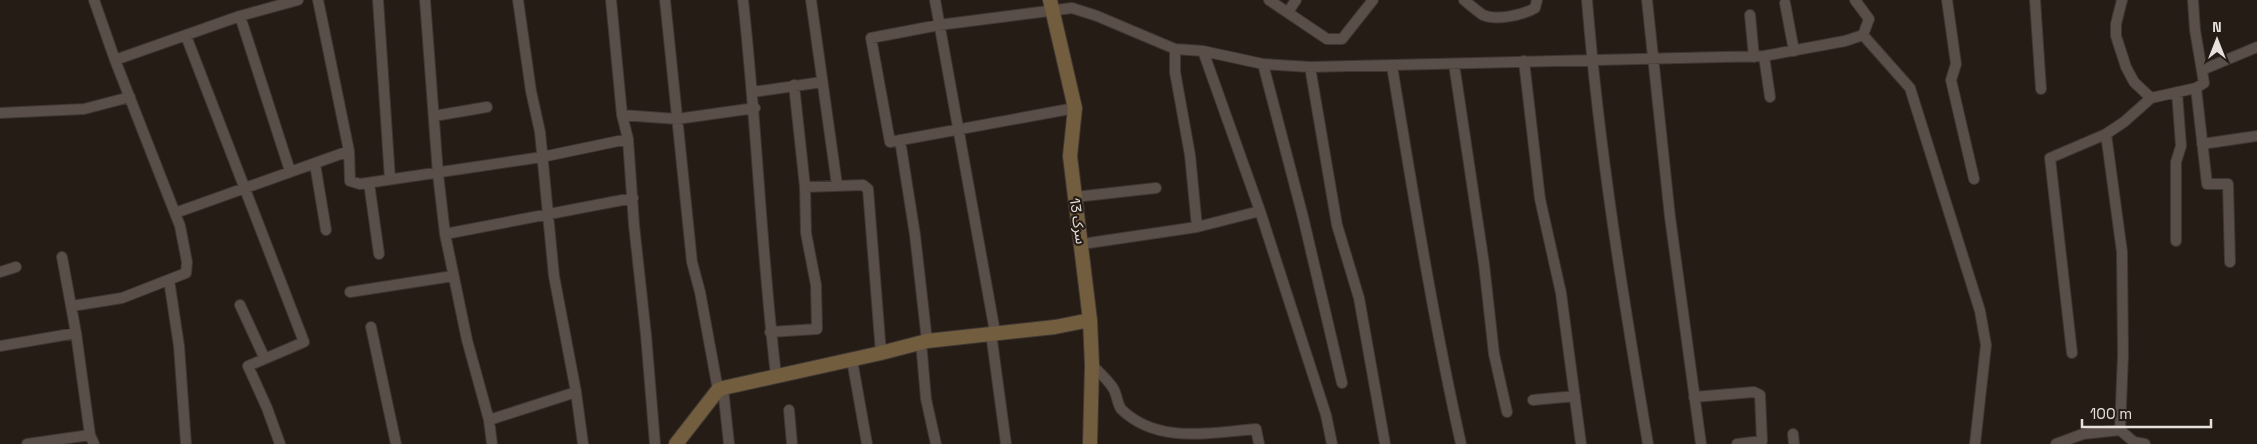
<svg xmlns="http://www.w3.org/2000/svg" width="2257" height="444" viewBox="0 0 2257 444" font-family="'Space Grotesk','Noto Sans Arabic',sans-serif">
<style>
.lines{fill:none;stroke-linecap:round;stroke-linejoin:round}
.street-casing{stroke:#3e3633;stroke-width:12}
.secondary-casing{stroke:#3e3633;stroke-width:16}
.street{stroke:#5a4e48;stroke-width:10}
.secondary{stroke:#725e3f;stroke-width:14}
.labels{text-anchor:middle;stroke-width:4.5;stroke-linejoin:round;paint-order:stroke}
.street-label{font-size:14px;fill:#e7e0dc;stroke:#261c16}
</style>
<rect width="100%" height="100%" fill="#261c16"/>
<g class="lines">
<defs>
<path id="street" d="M318,0L349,151L350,181L360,184L542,157L628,139
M378,0L390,179
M425,0L438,174L445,234L467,340L489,420L492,444
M518,0L531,91L540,132L554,276L576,392L583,444
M611,0L622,115L628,139L634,225L646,335L655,444
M665,0L692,262L700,292L718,390
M743,0C757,125 761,251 776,375
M811,0L837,185
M935,0L995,332
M1269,0L1327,39H1342L1373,0
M1464,0C1470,5 1477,11 1483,15C1496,21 1523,15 1535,8L1537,0
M1587,0C1599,149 1623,297 1648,444
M1647,0L1670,217L1701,444
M1947,0L1956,64L1951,80L1974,179
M2035,0L2041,89
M2122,0L2116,24V36L2126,67L2134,82L2151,98
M1785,3L1794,51
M1288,12L1296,0
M1750,15L1754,57
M240,16L290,171
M1863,35L1910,88L1980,311L1986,345L1975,444
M186,36L304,342L248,366L267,408L280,444
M1175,49V72L1190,155L1197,227
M1203,51L1260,211L1326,415L1332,444
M1764,56L1770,97
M115,60L240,16L298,0
M1524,61L1540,199L1561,293L1581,444
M1263,64L1303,217L1342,383
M1454,64L1484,264L1494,354L1507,412
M1392,66C1413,193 1433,319 1461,444
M1310,67L1337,225L1359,298L1385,444
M2202,70L2257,47
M2196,88L2207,184H2228L2230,262
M753,92L822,82
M1075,108L890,142L871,38L939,25L1072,8L1097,16L1175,49L1203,51L1263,64L1310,67L1764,56L1845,41L1863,35L1869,19L1855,0
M0,113L84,109L130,97
M622,115L677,119L755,108
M434,116L487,107
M900,140L915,235L927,341
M2202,144L2257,136
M315,164L326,230
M369,183L379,254
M805,187L863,185L868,189L881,353
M1075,197L1156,188
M175,213L349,151
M445,234L633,198
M2176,241V162L2181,146L2177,92
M1082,244L1197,227L1260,211
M62,257L76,333L90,435L94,444
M0,272L16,267
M169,280L179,346L186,444
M350,292L453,276
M240,305L264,357
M72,306L122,298L186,273L187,262L180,226L115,60L94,0
M371,327L396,444
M770,332L817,329L816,285L806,233L805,187L794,85
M991,333L1006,444
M921,342L926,399L936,444
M0,346L76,333
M2072,353L2050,158L2106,134L2124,122L2151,98L2196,88L2204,83L2195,30L2193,0
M852,360L867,444
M1092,365C1099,372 1108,380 1113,388C1117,394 1117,403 1121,409C1157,444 1207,433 1256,429L1259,444
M723,388L729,444
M1694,397L1754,392L1760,395L1762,441L1737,444
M1533,400L1575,396
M789,410L792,444
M489,420L576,392
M2120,430L2134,442L2145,444
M1793,434L1794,444
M27,444L90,435
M2056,444L2083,434L2120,430L2123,355L2122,252L2106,134"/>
<path id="secondary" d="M1050,0L1075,108L1070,156L1090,320L1092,365L1090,444
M676,444L718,390L723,388L881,353L927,341L1055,327L1090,320"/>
</defs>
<use href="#street" class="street-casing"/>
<use href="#secondary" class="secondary-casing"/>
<use href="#street" class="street"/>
<use href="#secondary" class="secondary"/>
</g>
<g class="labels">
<g class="street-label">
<text transform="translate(1078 221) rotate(82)" y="5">سرک 13</text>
</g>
</g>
<g transform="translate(2217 40)" stroke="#261c16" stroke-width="4" paint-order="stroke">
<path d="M0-4L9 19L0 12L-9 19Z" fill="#e7e0dc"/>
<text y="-8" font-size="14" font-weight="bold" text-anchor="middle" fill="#e7e0dc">N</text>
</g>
<path d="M2082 419v8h129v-8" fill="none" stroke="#e7e0dc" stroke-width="2.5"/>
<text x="2090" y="419" font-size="15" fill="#e7e0dc" stroke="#261c16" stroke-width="4" paint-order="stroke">100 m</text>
</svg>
